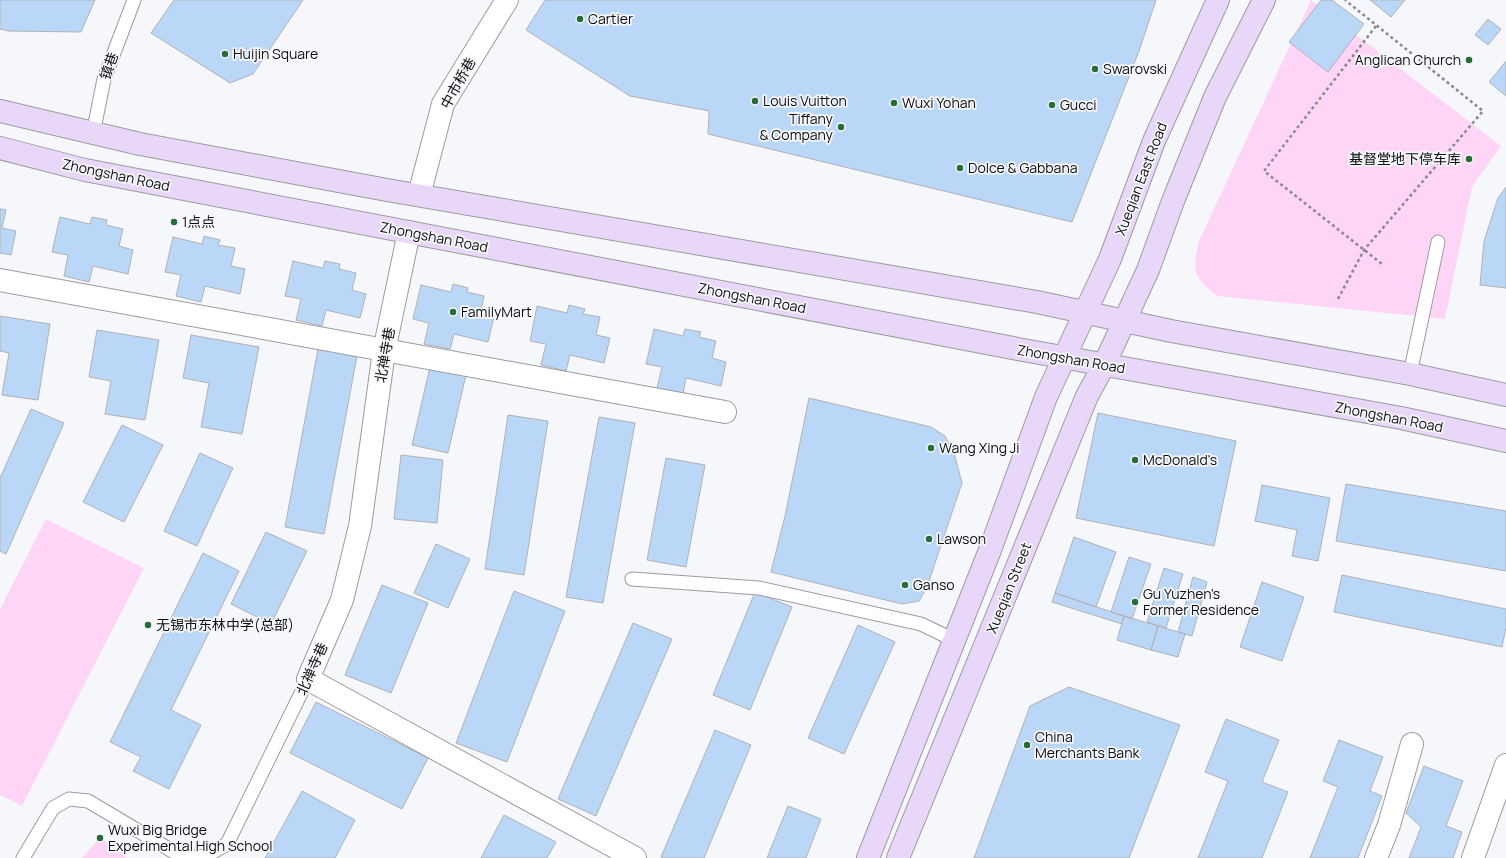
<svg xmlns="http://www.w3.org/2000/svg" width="1506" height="858" viewBox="0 0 1506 858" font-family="Manrope,'Noto Sans SC',sans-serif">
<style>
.green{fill:#ffd5f7}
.building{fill:#bbd7f8;stroke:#b0b2b5}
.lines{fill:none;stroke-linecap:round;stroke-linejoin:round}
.lane-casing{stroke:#9c9c9f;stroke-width:15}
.street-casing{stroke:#9c9c9f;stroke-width:24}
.secondary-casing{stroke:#9c9c9f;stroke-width:24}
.path{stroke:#88898b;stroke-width:2.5;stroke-dasharray:3 3;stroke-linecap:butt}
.lane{stroke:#fff;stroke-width:13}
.street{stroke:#fff;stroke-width:22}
.secondary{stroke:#e9d7fa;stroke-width:22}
.poi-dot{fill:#266c38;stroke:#f6f7fb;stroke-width:1.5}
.labels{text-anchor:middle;stroke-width:3.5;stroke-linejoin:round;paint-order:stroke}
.poi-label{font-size:14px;fill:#0c0d0e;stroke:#f6f7fb;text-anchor:start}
.street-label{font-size:14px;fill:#0c0d0e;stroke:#f6f7fb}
</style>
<rect width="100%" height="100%" fill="#f6f7fb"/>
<path class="green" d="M1311,0L1501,146L1472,187L1445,319L1217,296C1192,275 1192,272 1199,241Z
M46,519L144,568L22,806L0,795V609Z
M100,837L127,858H82Z"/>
<path class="building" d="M0,0H95L81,32L8,31L0,29Z
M174,0H303L253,74L230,83L151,33Z
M545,0H1156L1139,51L1072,222L708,134L709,111L630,96L526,30Z
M1321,0H1332L1364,24L1328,72L1289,42Z
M1370,0H1405L1391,17Z
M1488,19L1501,29L1488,45L1475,35Z
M1506,61V96L1489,82Z
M1506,187V288L1480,285L1484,241L1498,198Z
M0,209L6,210L2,228L16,231L11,255L0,253Z
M60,217L90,224L92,217L107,220L106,225L123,229L119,246L133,250L128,274L93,266L89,282L64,276L68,255L52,252Z
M204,236L220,240L218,245L235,248L231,266L245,269L240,294L205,286L201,302L176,296L181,275L165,272L173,237L202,244Z
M293,261L323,268L325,261L340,264L339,269L356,273L352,290L366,294L360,318L326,310L322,326L296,320L301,299L285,296Z
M453,284L468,288L467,292L484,296L480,314L494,317L488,342L454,334L450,349L424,344L429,323L413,319L421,285L451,292Z
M569,305L585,309L583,314L600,317L596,335L610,338L604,363L570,355L566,371L541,365L546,344L530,341L537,306L567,313Z
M0,316L50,324L38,400L2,395L9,353L0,351Z
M654,329L683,336L685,329L701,332L699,337L716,341L712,358L726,362L721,386L686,378L683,394L657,388L662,367L646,364Z
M97,330L159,340L145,420L105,414L111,381L89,377Z
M191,335L259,347L242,434L201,427L209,383L183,378Z
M318,349L357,356L324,534L285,527Z
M430,367L466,375L448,453L412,445Z
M809,398L931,427L945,436L954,453L962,483L927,587L919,601L902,604L771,572L785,516Z
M31,409L64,423L6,554L0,551V478Z
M1098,413L1236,441L1214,546L1076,518Z
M508,415L548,421L524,575L485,569Z
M599,417L635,423L603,603L566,597Z
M122,425L163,445L124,522L83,502Z
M200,453L233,468L197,546L164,531Z
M401,455L443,460L437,523L394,519Z
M666,458L705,465L686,567L647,560Z
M1346,484L1506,511V571L1336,541Z
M1262,485L1330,498L1318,561L1292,556L1297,530L1255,521Z
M266,532L307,551L271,624L231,604Z
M1074,537L1116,552L1096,607L1055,593Z
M436,544L470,559L448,608L414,593Z
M203,553L239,571L171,710L201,725L169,789L133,771L141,757L110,742Z
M1129,557L1151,564L1132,619L1111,612Z
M1164,568L1183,574L1166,628L1147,622Z
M1342,575L1506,609V627L1502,647L1334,612Z
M1193,577L1207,582L1192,636L1178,632Z
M1262,582L1304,597L1282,661L1240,647Z
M382,585L428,603L391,693L345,675Z
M514,591L565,611L507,762L456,743Z
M755,592L792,607L750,710L713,695Z
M1055,593L1124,616L1122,624L1052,602Z
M1124,616L1158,626L1151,650L1117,640Z
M633,623L672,639L596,816L558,799Z
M858,625L895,642L844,754L808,738Z
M1158,626L1185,634L1178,657L1151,650Z
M1069,687L1180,725L1129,858H974L1030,706Z
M316,702L428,758L402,809L290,753Z
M1226,719L1279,740L1262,782L1288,792L1262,858H1198L1228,781L1205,772Z
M715,730L751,745L704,858H664L661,857Z
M1339,740L1383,757L1370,791L1382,796L1358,858H1310L1338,787L1323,781Z
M1424,766L1463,781L1446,826L1462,832L1453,858H1409L1421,827L1406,813Z
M302,791L355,820L335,858H265Z
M788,806L821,819L806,858H767Z
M504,815L556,842L547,858H481Z"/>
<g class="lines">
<defs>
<path id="lane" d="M93,134L104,79L134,0
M1410,374L1438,242
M632,579L759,588L921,624L954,640
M23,858L53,808L69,799L88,801L184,858L206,856L227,844L308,679"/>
<path id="street" d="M419,195L443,104L507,0
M409,232L384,351L360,526L342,600L308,679L635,858
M0,280L725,412
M1376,858L1389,825L1412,744
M1473,858L1506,765"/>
<path id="secondary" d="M0,111L140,144L387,190L1037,302L1171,331L1410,374L1506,395
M0,148L85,170L1023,350L1401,418L1506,441
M868,858L990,550L1046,397L1110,259L1154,141L1218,0
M898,858L1087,396L1104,365L1148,270L1173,201L1215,97L1264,0"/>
</defs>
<use href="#lane" class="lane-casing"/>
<use href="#street" class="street-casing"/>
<use href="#secondary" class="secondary-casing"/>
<path class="path" d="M1376,26L1264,171L1382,264
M1338,299L1364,250L1483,111L1345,0"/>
<use href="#lane" class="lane"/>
<use href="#street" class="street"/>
<use href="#secondary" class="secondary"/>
</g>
<g class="poi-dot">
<circle cx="580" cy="19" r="4"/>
<circle cx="225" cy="54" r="4"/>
<circle cx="1469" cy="60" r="4"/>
<circle cx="1095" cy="69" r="4"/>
<circle cx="755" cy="101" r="4"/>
<circle cx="894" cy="103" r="4"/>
<circle cx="1052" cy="105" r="4"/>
<circle cx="841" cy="127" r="4"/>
<circle cx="1469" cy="159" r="4"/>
<circle cx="960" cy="168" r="4"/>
<circle cx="174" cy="222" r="4"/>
<circle cx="453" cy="312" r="4"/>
<circle cx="931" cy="448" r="4"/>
<circle cx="1135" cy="460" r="4"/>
<circle cx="929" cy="539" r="4"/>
<circle cx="905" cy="585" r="4"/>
<circle cx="1135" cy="602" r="4"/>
<circle cx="148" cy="625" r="4"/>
<circle cx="1027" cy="745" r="4"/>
<circle cx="100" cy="838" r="4"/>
</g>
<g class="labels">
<g class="poi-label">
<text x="588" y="24">Cartier</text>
<text x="233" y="59">Huijin Square</text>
<text x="1461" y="65" text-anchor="end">Anglican Church</text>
<text x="1103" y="74">Swarovski</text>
<text x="763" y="106">Louis Vuitton</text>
<text x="902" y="108">Wuxi Yohan</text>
<text x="1060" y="110">Gucci</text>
<text x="833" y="124" text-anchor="end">Tiffany<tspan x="833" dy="16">&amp; Company</tspan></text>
<text x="1461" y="164" text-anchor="end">基督堂地下停车库</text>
<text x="968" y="173">Dolce &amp; Gabbana</text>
<text x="182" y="227">1点点</text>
<text x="461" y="317">FamilyMart</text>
<text x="939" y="453">Wang Xing Ji</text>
<text x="1143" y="465">McDonald's</text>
<text x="937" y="544">Lawson</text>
<text x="913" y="590">Ganso</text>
<text x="1143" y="599">Gu Yuzhen's<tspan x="1143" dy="16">Former Residence</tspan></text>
<text x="156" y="630">无锡市东林中学(总部)</text>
<text x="1035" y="742">China<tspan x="1035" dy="16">Merchants Bank</tspan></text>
<text x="108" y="835">Wuxi Big Bridge<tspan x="108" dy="16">Experimental High School</tspan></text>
</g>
<g class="street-label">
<text transform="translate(109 66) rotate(-71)" y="5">镇巷</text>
<text transform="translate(458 83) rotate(-61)" y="5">中市桥巷</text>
<text transform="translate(116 175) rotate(12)" y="5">Zhongshan Road</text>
<text transform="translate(1141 179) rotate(-69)" y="5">Xueqian East Road</text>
<text transform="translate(434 237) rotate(11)" y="5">Zhongshan Road</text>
<text transform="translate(752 298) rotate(11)" y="5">Zhongshan Road</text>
<text transform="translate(385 355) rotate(-80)" y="5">北禅寺巷</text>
<text transform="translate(1071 359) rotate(10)" y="5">Zhongshan Road</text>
<text transform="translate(1389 417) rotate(11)" y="5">Zhongshan Road</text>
<text transform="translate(1009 588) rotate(-68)" y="5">Xueqian Street</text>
<text transform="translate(312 669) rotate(-66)" y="5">北禅寺巷</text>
</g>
</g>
</svg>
